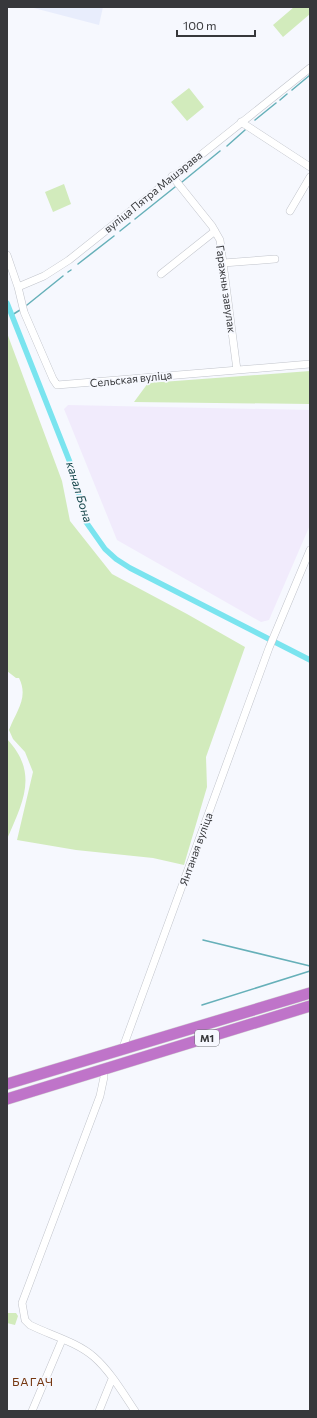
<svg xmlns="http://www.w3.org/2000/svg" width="317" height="1418" viewBox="0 0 317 1418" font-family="Commissioner,sans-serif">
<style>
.industrial{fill:#f1ebfc}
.built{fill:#e8edfc}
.green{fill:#d2ebbc}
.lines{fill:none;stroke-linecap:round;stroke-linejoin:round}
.stream{stroke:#66b0b9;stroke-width:1.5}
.canal{stroke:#7ae4ef;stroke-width:5.5}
.minor-casing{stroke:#c1c4cb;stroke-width:8}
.highway-casing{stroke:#d3d3d4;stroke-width:12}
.minor{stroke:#fff;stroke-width:7}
.highway{stroke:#bf74c9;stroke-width:11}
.labels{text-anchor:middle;stroke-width:3.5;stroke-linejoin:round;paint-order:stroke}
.shield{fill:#f6f8fe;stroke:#707276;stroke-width:1}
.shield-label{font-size:10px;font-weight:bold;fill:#37383b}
.street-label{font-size:11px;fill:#37383b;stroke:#f6f8fe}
.water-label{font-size:12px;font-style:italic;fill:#144549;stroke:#f6f8fe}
.neighbourhood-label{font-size:12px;letter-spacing:1px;fill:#763812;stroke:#f6f8fe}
</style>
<rect width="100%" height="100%" fill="#f6f8fe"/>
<path class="industrial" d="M68,405L310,410V525L269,620L261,622L117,540L64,409Z"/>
<path class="built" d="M30,7H103L99,25Z"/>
<path class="green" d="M294,7H310V14L283,37L273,25Z
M189,88L204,107L187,121L171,102Z
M64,184L71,204L53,212L45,192Z
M7,333L62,481L70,521L112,574L187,614L245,647L206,757L207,787L184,865L153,858L76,850L17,840L33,772L25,752L13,739L9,730C16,711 29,698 19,678H16L7,671Z
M310,371V404L134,402L148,383Z
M7,739C39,773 23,802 7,839Z
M7,1313H16L18,1316L15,1325L7,1323Z"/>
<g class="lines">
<path class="stream" d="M292,90L310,75
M280,100L287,94
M255,120L276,103
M227,146L245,130
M182,182L220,151
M135,219L175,187
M120,231L130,223
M78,264L114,236
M68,272L71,270
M27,305L63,276
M12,315L20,310
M203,940L310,966
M202,1005L310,971"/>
<path class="canal" d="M7,303L71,465L86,522L105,549L116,559L130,568L310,660"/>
<defs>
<path id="minor" d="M241,122L310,167
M172,176L212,226L220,240L237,370
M290,211L310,177
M7,255L18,287L24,312L53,379L57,385L310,364
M223,263L275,259
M161,274L215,231
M18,287L44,276L69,260L310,68
M122,1050L269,648L310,550
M103,1070L104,1077L100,1096L22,1303L25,1320L30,1325C50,1335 77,1342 94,1357C110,1371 123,1393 135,1411
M32,1411L62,1340
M99,1411L112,1379"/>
<path id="highway" d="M7,1084L310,993
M7,1099L310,1006"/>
</defs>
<use href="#minor" class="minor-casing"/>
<use href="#highway" class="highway-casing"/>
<use href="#minor" class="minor"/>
<use href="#highway" class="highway"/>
</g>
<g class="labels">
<rect class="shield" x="195" y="1030" width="24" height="16" rx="3"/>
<g class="shield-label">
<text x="207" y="1042">М1</text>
</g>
<g class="street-label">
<text transform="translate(153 192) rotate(-39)" y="4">вуліца Пятра Машэрава</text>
<text transform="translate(226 289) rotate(82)" y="4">Гаражны завулак</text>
<text transform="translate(131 379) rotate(-6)" y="4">Сельская вуліца</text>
<text transform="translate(196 849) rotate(-70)" y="4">Янтаная вуліца</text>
</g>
<g class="water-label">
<text transform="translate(79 492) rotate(73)" y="4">канал Бона</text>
</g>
<g class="neighbourhood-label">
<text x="33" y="1386">БАГАЧ</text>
</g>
</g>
<rect width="317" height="1418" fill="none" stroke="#37383b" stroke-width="16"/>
<path d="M177 30v6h78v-6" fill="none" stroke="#37383b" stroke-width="2"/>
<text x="183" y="30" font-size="12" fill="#37383b" stroke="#f6f8fe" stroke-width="3" paint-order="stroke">100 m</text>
</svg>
